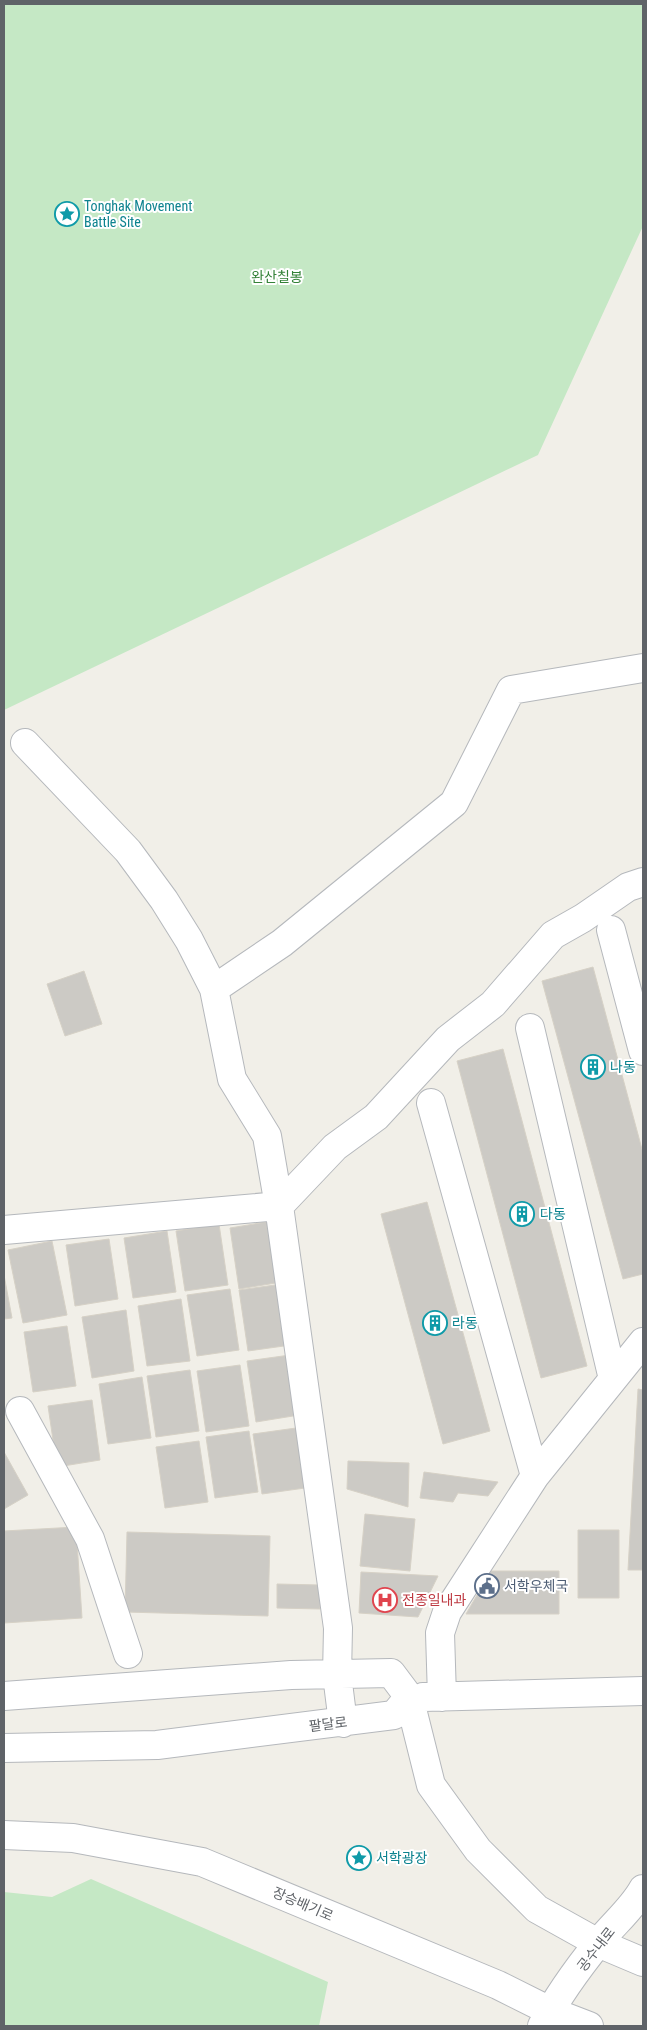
<svg xmlns="http://www.w3.org/2000/svg" width="647" height="2030" viewBox="0 0 647 2030" font-family="'Roboto Condensed','Noto Sans KR',sans-serif">
<style>
.green{fill:#c5e8c5}
.building{fill:#cccac5;stroke:#d6d1c6}
.lines{fill:none;stroke-linecap:round;stroke-linejoin:round}
.minor-casing{stroke:#b5b8bc;stroke-width:30}
.minor{stroke:#fff;stroke-width:28}
.labels{text-anchor:middle;stroke-width:4;stroke-linejoin:round;paint-order:stroke}
.culture-label{font-size:14px;fill:#0d838f;stroke:#fff;text-anchor:start}
.park-label{font-size:14px;fill:#348238;stroke:#fff}
.service-label{font-size:14px;fill:#4e5e75;stroke:#fff;text-anchor:start}
.health-label{font-size:14px;fill:#be3a42;stroke:#fff;text-anchor:start}
.street-label{font-size:14px;fill:#5f6368;stroke:#fff}
</style>
<rect width="100%" height="100%" fill="#f1efe8"/>
<path class="green" d="M4,4H643V226L538,455L4,710Z
M91,1879L328,1982L319,2026H4V1892L52,1897Z"/>
<path class="building" d="M593,967L643,1153V1274L623,1279L542,981Z
M84,971L102,1024L65,1036L47,984Z
M503,1049L587,1366L541,1378L457,1061Z
M427,1202L490,1431L443,1444L381,1214Z
M272,1221L282,1282L239,1289L230,1228Z
M219,1224L228,1285L185,1291L176,1231Z
M167,1231L176,1292L133,1298L124,1238Z
M109,1239L118,1299L75,1306L66,1245Z
M52,1241L67,1315L23,1323L8,1250Z
M4,1275L12,1318L4,1319Z
M282,1284L291,1345L248,1351L239,1290Z
M230,1289L239,1350L197,1356L187,1295Z
M181,1299L190,1361L147,1366L138,1306Z
M126,1310L134,1371L92,1378L82,1317Z
M67,1326L76,1386L33,1392L24,1332Z
M290,1355L299,1415L256,1422L247,1361Z
M240,1365L249,1426L206,1432L197,1371Z
M190,1370L199,1431L156,1437L147,1376Z
M142,1377L151,1438L108,1444L99,1384Z
M638,1389L643,1390V1570H628Z
M92,1400L100,1460L57,1467L48,1406Z
M296,1428L305,1488L262,1494L253,1434Z
M249,1431L258,1492L215,1498L206,1437Z
M199,1441L208,1502L165,1508L156,1447Z
M4,1452L28,1495L4,1509Z
M348,1461L409,1463L408,1507L347,1489Z
M424,1472L498,1482L488,1496L458,1493L453,1502L420,1498Z
M365,1514L415,1519L410,1571L360,1566Z
M76,1527L82,1618L4,1623V1531Z
M578,1530H619V1598H578Z
M127,1532L270,1536L268,1616L125,1612Z
M491,1571H559V1614H466Z
M361,1572L438,1576L418,1617L359,1613Z
M277,1584L320,1585V1609L277,1608Z"/>
<g class="lines">
<defs>
<path id="minor" d="M25,743L128,851L164,900L189,940L214,989L232,1079L267,1136L279,1206
M611,930L643,1051
M214,989L282,943L454,803L511,690L643,668
M530,1028L613,1379
M431,1103L535,1476
M279,1206L335,1147L376,1117L448,1039L493,1004L553,935L583,918L628,887L643,882
M4,1230L279,1206L338,1628L337,1675L343,1723
M20,1411L90,1539L128,1654
M4,1696L291,1675L391,1673L409,1697L431,1785L478,1850L537,1909L598,1943L643,1962
M423,1697L643,1691
M442,1697L440,1633L447,1612L535,1476L643,1342
M4,1748L157,1745L394,1715L409,1697
M4,1835L73,1838L202,1862L498,1985L550,2011L589,2026
M542,2026C557,1997 578,1968 599,1942C613,1924 632,1909 643,1889"/>
</defs>
<use href="#minor" class="minor-casing"/>
<use href="#minor" class="minor"/>
</g>
<defs>
<symbol id="sight-ring" viewBox="-11 -11 22 22"><circle r="9.5" fill="#fff" stroke="#0f9aa8" stroke-width="1.5"/><path d="M0-6L1.8-2.2L6-1.7L2.9 1.2L3.7 5.4L0 3.3L-3.7 5.4L-2.9 1.2L-6-1.7L-1.8-2.2Z" fill="#0f9aa8"/></symbol>
<symbol id="building-ring" viewBox="-11 -11 22 22"><circle r="9.5" fill="#fff" stroke="#0f9aa8" stroke-width="1.5"/><path d="M-4-6H4V6H1V3H-1V6H-4ZM-2.5-4.3h1.7v1.8h-1.7ZM.8-4.3h1.7v1.8H.8ZM-2.5-1h1.7V.8h-1.7ZM.8-1h1.7V.8H.8Z" fill="#0f9aa8"/></symbol>
<symbol id="civic-ring" viewBox="-11 -11 22 22"><circle r="9.5" fill="#fff" stroke="#5c6f8a" stroke-width="1.5"/><path d="M-.6-6.5H3V-4.5H.6V-3L4-1V1h2V6H-6V1h2V-1L-.6-3ZM-1.2 2.5V6h2.4V2.5Z" fill="#5c6f8a"/></symbol>
<symbol id="hospital-ring" viewBox="-11 -11 22 22"><circle r="9.5" fill="#fff" stroke="#e0444e" stroke-width="1.5"/><path d="M-5-5h3v3.5h4V-5h3V5h-3V1.5h-4V5h-3Z" fill="#e0444e"/></symbol>
</defs>
<g fill-rule="evenodd">
<use href="#sight-ring" x="53" y="200" width="28" height="28"/>
<use href="#building-ring" x="579" y="1053" width="28" height="28"/>
<use href="#building-ring" x="508" y="1200" width="28" height="28"/>
<use href="#building-ring" x="421" y="1309" width="28" height="28"/>
<use href="#civic-ring" x="473" y="1572" width="28" height="28"/>
<use href="#hospital-ring" x="371" y="1586" width="28" height="28"/>
<use href="#sight-ring" x="345" y="1844" width="28" height="28"/>
</g>
<g class="labels">
<g class="culture-label">
<text x="84" y="211">Tonghak Movement<tspan x="84" dy="16">Battle Site</tspan></text>
<text x="610" y="1072">나동</text>
<text x="540" y="1219">다동</text>
<text x="452" y="1328">라동</text>
<text x="376" y="1863">서학광장</text>
</g>
<g class="park-label">
<text x="277" y="282">완산칠봉</text>
</g>
<g class="service-label">
<text x="504" y="1591">서학우체국</text>
</g>
<g class="health-label">
<text x="402" y="1605">전종일내과</text>
</g>
<g class="street-label">
<text transform="translate(328 1724) rotate(-7)" y="5">팔달로</text>
<text transform="translate(303 1904) rotate(23)" y="5">장승배기로</text>
<text transform="translate(596 1949) rotate(-52)" y="5">공수내로</text>
</g>
</g>
<rect width="647" height="2030" fill="none" stroke="#5f6368" stroke-width="10"/>
</svg>
